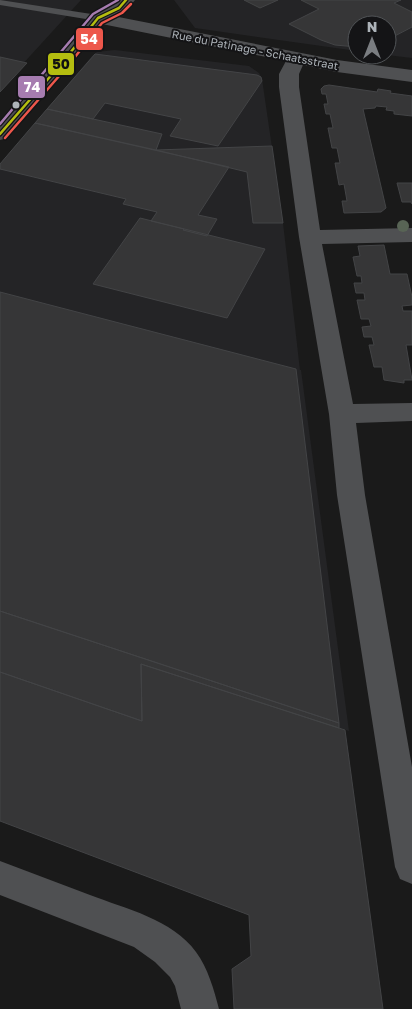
<svg xmlns="http://www.w3.org/2000/svg" width="412" height="1009" viewBox="0 0 412 1009" font-family="'Golos Text',sans-serif">
<style>
.built{fill:#242426}
.building{fill:#363637;stroke:#434446}
.lines{fill:none;stroke-linecap:round;stroke-linejoin:round}
.lane{fill:#4f5052;fill-rule:evenodd}
.street{fill:#4f5052;fill-rule:evenodd}
.secondary{fill:#4d4e50;fill-rule:evenodd}
.bus-1-casing{stroke:#141416;stroke-width:5}
.bus-2-casing{stroke:#141416;stroke-width:5}
.bus-3-casing{stroke:#141416;stroke-width:5}
.bus-1{stroke:#b4bd10;stroke-width:2.5}
.bus-2{stroke:#ed574b;stroke-width:2.5}
.bus-3{stroke:#a67cb0;stroke-width:2.5}
.tree{fill:#586455}
.bus-dot{fill:#adb3b9;stroke:#141416;stroke-width:2}
.labels{text-anchor:middle;stroke-width:4;stroke-linejoin:round;paint-order:stroke}
.far-street-label{font-size:11px;fill:#adb3b9;stroke:#141416}
.line-badge{stroke:#141416;stroke-width:2}
.badge-label{font-size:14px;text-anchor:middle;font-weight:bold;fill:#fff}
.pale-badge-label{font-size:14px;text-anchor:middle;font-weight:bold;fill:#111}
</style>
<rect width="100%" height="100%" fill="#1a1a1a"/>
<path class="built" d="M0,0H81L0,89Z
M174,0H412V58L387,55V25H357V51L195,28Z
M115,50L249,66L259,73L262,79L283,223L300,370H301L349,731L142,664L0,672V164L92,56L97,52Z"/>
<path class="building" d="M244,0H278L260,8Z
M301,0H401L394,3L412,12V27L391,38L392,41L388,43L387,25H357V47L335,45L321,40L289,24L319,9Z
M95,54L257,75L261,77L262,81L218,146L170,136L181,119L105,103L93,119L47,109Z
M0,57L27,63L0,92Z
M329,85L377,92L378,89L391,91L390,93L412,96V116L394,114V111L386,110L387,107L376,106L375,108L363,109L386,208L381,212L344,213L342,201H347L344,184L339,185L335,163H340L337,148H332L328,128H333L330,114H326L324,104H328L326,94H322L321,89L324,86Z
M47,109L162,134L156,150L35,123Z
M35,123L229,167L198,215L217,219L207,236L183,230L184,229L151,221L157,212L123,204L126,199L0,169V164Z
M272,146L283,223H253L247,172L156,150Z
M397,183H412V204L411,202H402Z
M140,218L265,249L227,318L93,284Z
M384,245L390,274H407L412,297V305L402,306L403,311H412V345H406L412,380H404V383L384,380L382,367H374L369,345H374L372,337H364L362,327L371,326L369,319H361L357,300H365L364,293H356L354,283H362L361,276H357L353,257L360,256L358,246Z
M0,292L296,369L339,723L0,611Z
M0,611L339,723V728L141,664L142,721L0,672Z
M141,664L345,730L383,1009H234L232,969L251,956L249,915L0,821V672L142,721Z"/>
<g class="lines">
<path class="lane" d="M0,0L98,15L103,18L98,21L0,5Z"/>
<path class="street" d="M98,13L337,60L412,70V82L337,72L303,65L299,74V87L320,230L412,228V242L322,244L353,404L412,403V421L356,423L365,495L412,767V884L400,879L395,867L337,495L329,414L299,237L279,87V74L286,61L92,22L89,18L92,14Z
M0,861C30,872 60,884 90,895C126,909 172,919 196,952C208,968 214,990 219,1009H181L175,986L170,977L155,962L134,947L0,895Z"/>
<path class="secondary" d="M116,0H135L125,12L104,22L69,67L7,138L0,140V122L92,14L113,4Z"/>
<defs>
<path id="bus-1" d="M0,134L62,63L98,18L119,8L126,0"/>
<path id="bus-2" d="M5,138L67,67L102,23L122,13L131,4"/>
<path id="bus-3" d="M0,124L93,14L118,0"/>
</defs>
<use href="#bus-1" class="bus-1-casing"/>
<use href="#bus-2" class="bus-2-casing"/>
<use href="#bus-3" class="bus-3-casing"/>
<use href="#bus-1" class="bus-1"/>
<use href="#bus-2" class="bus-2"/>
<use href="#bus-3" class="bus-3"/>
</g>
<circle class="tree" cx="403" cy="226" r="6"/>
<circle class="bus-dot" cx="16" cy="105" r="4.5"/>
<g class="labels">
<g class="far-street-label">
<text transform="translate(255 50) rotate(11)" y="4">Rue du Patinage - Schaatsstraat</text>
</g>
</g>
<g class="line-badge">
<rect x="75" y="27" width="29" height="24" rx="5" fill="#ed574b"/>
<rect x="47" y="52" width="28" height="24" rx="5" fill="#b4bd10"/>
<rect x="17" y="75" width="29" height="24" rx="5" fill="#a67cb0"/>
</g>
<g class="badge-label">
<text x="89" y="44">54</text>
<text x="32" y="92">74</text>
</g>
<g class="pale-badge-label">
<text x="61" y="69">50</text>
</g>
<g transform="translate(372 40)"><circle r="24" fill="#141416" stroke="#515457"/>
<path d="M0-4L9 19L0 12L-9 19Z" fill="#7a7d81"/>
<text y="-8" font-size="14" font-weight="bold" text-anchor="middle" fill="#adb3b9">N</text>
</g>
</svg>
